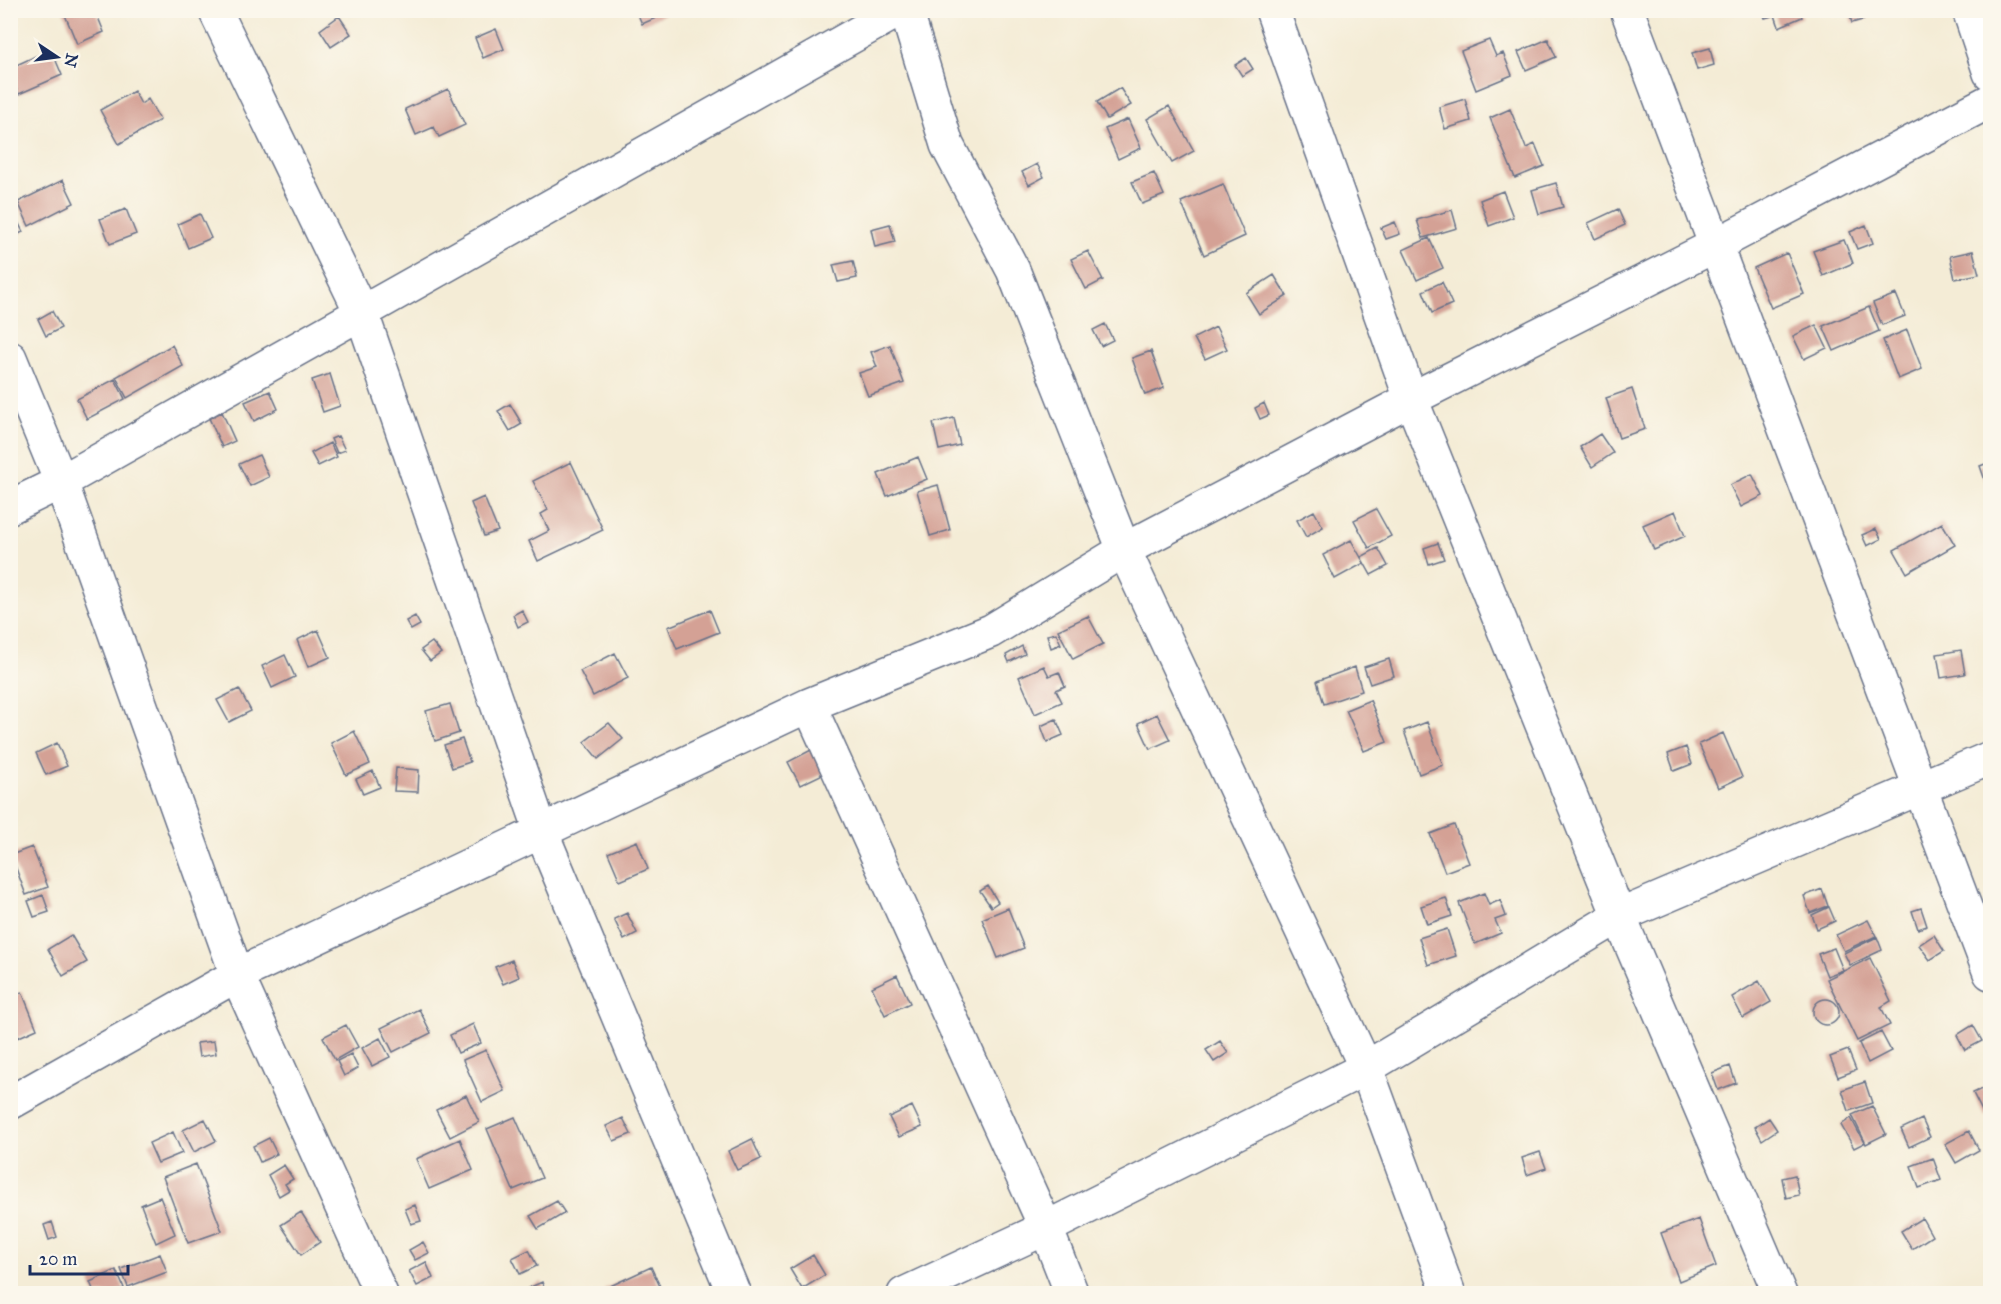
<svg xmlns="http://www.w3.org/2000/svg" width="2001" height="1304" viewBox="0 0 2001 1304" font-family="'IM FELL Great Primer',serif">
<style>
.building{fill:#d4a195}
.lines{fill:none;stroke-linecap:round;stroke-linejoin:round}
.street-casing{stroke:#677188;stroke-width:36}
.street{stroke:#fff;stroke-width:33}
</style>
<rect width="100%" height="100%" fill="#fbf7ec"/>
<filter id="ink" filterUnits="userSpaceOnUse"><feTurbulence type="fractalNoise" baseFrequency=".0167" numOctaves="2"/><feDisplacementMap in="SourceGraphic" scale="12" xChannelSelector="R" yChannelSelector="G"/><feConvolveMatrix kernelMatrix="1 2 1 2 8 2 1 2 1" color-interpolation-filters="sRGB"/></filter>
<filter id="wash" filterUnits="userSpaceOnUse"><feTurbulence type="fractalNoise" baseFrequency=".008" numOctaves="4" result="noise"/><feDisplacementMap in="SourceGraphic" scale="24" xChannelSelector="R" yChannelSelector="G"/><feGaussianBlur stdDeviation="1.35" result="paint"/><feColorMatrix in="noise" values="0 0 0 0 0 0 0 0 0 0 0 0 0 0 0 0 0 1.4 0 .05"/><feComposite in="paint" operator="in"/></filter>
<g filter="url(#wash)">
<rect width="100%" height="100%" fill="#f4ecd6"/>
<g id="blocks">
<path class="building" d="M63,10H95L104,32L77,44Z
M636,10H663L665,14L642,24Z
M1762,10H1799L1802,17L1779,27L1775,15L1765,18Z
M1848,10H1867L1869,18L1852,23Z
M339,16L351,34L331,47L320,30Z
M496,29L504,49L483,58L475,38Z
M1548,39L1556,57L1526,70L1518,52Z
M1489,40L1496,56L1503,53L1512,75L1476,90L1461,51Z
M1710,48L1714,65L1697,70L1692,53Z
M51,49L62,75L19,94L10,77V68Z
M1246,58L1253,69L1242,76L1235,65Z
M1120,88L1131,105L1107,119L1097,102Z
M448,89L465,125L439,137L434,127L416,135L405,109Z
M134,91L141,104L148,99L160,120L119,144L100,110Z
M1465,99L1471,121L1445,129L1439,107Z
M1169,106L1194,151L1172,163L1147,119Z
M1510,109L1526,148L1535,144L1544,166L1515,178L1490,118Z
M1128,119L1141,148L1118,159L1105,129Z
M1037,164L1044,177L1029,185L1022,172Z
M1154,173L1164,195L1142,204L1132,182Z
M63,180L74,203L29,226L18,202Z
M1556,183L1563,207L1539,214L1532,190Z
M1223,184L1245,236L1204,255L1181,202Z
M1503,191L1513,217L1489,226L1480,200Z
M126,209L136,234L110,244L100,219Z
M1618,209L1625,225L1595,239L1588,223Z
M1452,210L1457,228L1423,238L1417,220Z
M14,214L23,232L10,238V216Z
M200,214L211,238L188,248L178,224Z
M1395,222L1400,234L1386,239L1381,228Z
M890,224L895,242L875,247L871,229Z
M1866,225L1873,243L1857,249L1850,232Z
M1429,238L1443,268L1417,280L1403,250Z
M1844,240L1853,263L1823,276L1813,251Z
M1088,251L1103,280L1086,289L1071,259Z
M1973,251L1979,274L1955,279L1950,256Z
M1787,253L1804,294L1771,308L1754,268Z
M853,261L857,278L838,282L833,265Z
M1274,275L1287,296L1259,314L1246,293Z
M1442,282L1452,304L1432,313L1423,291Z
M1896,294L1905,316L1882,325L1873,303Z
M1869,307L1879,331L1834,351L1823,326Z
M52,311L61,328L46,336L38,319Z
M1105,324L1113,340L1101,346L1093,330Z
M1816,325L1827,348L1804,359L1793,336Z
M1216,327L1227,349L1205,359L1194,338Z
M1907,330L1922,369L1898,379L1883,340Z
M172,345L183,366L127,398L116,377Z
M890,345L904,383L868,396L859,373L877,367L871,352Z
M1151,351L1164,388L1145,395L1132,358Z
M330,374L340,406L323,412L312,380Z
M115,379L125,399L87,419L77,399Z
M1632,389L1645,429L1619,438L1606,398Z
M270,391L278,409L254,421L245,402Z
M1264,403L1269,415L1260,419L1255,408Z
M510,404L522,424L510,431L498,411Z
M222,412L235,441L222,447L209,418Z
M954,418L960,445L939,450L933,423Z
M1600,434L1613,453L1592,467L1580,447Z
M338,436L345,450L337,453L331,439Z
M330,443L337,457L318,466L311,453Z
M259,455L269,477L250,486L239,464Z
M918,457L927,479L887,496L878,474Z
M571,462L603,530L538,561L529,541L549,531L541,514L548,510L533,481Z
M1990,462V488L1988,489L1980,466Z
M1752,474L1763,496L1741,507L1730,485Z
M938,485L950,530L930,536L917,491Z
M484,497L498,531L484,536L471,503Z
M1376,509L1391,536L1369,548L1354,520Z
M1314,511L1323,527L1306,537L1297,520Z
M1675,511L1685,536L1654,550L1643,525Z
M1942,523L1955,545L1907,573L1894,550Z
M1876,529L1881,539L1867,546L1862,535Z
M1351,540L1364,563L1335,579L1323,555Z
M1438,543L1444,559L1429,564L1424,548Z
M1378,548L1388,566L1371,575L1361,557Z
M522,610L528,622L518,627L513,615Z
M710,610L719,632L677,649L668,627Z
M415,616L420,625L411,630L406,621Z
M1088,616L1103,644L1073,659L1058,630Z
M318,630L330,657L308,667L297,640Z
M1056,633L1061,644L1051,648L1047,635Z
M432,642L441,653L430,661L421,650Z
M1022,646L1025,654L1009,662L1006,655Z
M1961,650L1965,674L1941,678L1937,654Z
M615,653L628,678L593,696L580,671Z
M285,655L295,677L272,688L262,666Z
M1389,659L1394,676L1370,684L1364,667Z
M1044,666L1049,676L1059,672L1065,686L1056,690L1062,702L1035,714L1019,677Z
M1355,667L1362,691L1324,704L1317,681Z
M239,689L251,711L229,722L217,700Z
M1370,700L1387,742L1364,751L1346,710Z
M450,704L459,733L435,741L426,711Z
M1157,714L1170,740L1150,749L1138,723Z
M1056,719L1063,735L1047,742L1041,726Z
M1427,722L1443,765L1419,774L1404,731Z
M609,723L623,739L598,759L584,742Z
M354,731L370,764L346,775L331,743Z
M1723,733L1742,777L1718,788L1699,744Z
M462,739L470,762L452,768L444,745Z
M57,743L67,766L46,775L36,753Z
M1686,747L1692,764L1674,771L1668,754Z
M813,749L825,773L800,785L788,762Z
M396,768L419,770L418,792L394,791Z
M373,771L380,787L363,794L356,779Z
M1454,825L1469,863L1445,872L1430,834Z
M637,841L648,869L620,881L608,853Z
M32,847L48,887L26,895L11,855Z
M988,886L998,902L991,907L980,891Z
M1822,889L1828,906L1810,913L1804,896Z
M1484,893L1489,905L1500,900L1506,916L1495,920L1501,933L1475,944L1459,903Z
M43,895L49,912L34,917L28,901Z
M1446,898L1452,916L1427,924L1421,906Z
M1829,907L1835,921L1817,929L1812,915Z
M1008,908L1024,948L998,958L982,919Z
M1921,908L1927,926L1918,929L1912,911Z
M627,913L637,933L624,940L614,919Z
M1868,920L1876,936L1844,951L1836,935Z
M1447,929L1456,956L1428,965L1419,938Z
M71,935L87,962L63,976L48,949Z
M1934,935L1944,951L1930,960L1919,945Z
M1877,937L1882,950L1850,965L1844,953Z
M1834,948L1843,970L1827,976L1818,954Z
M1870,958L1891,1001L1881,1007L1890,1025L1857,1041L1827,979Z
M512,960L519,977L503,984L495,967Z
M897,975L910,1003L885,1015L872,987Z
M1759,981L1771,1002L1743,1018L1732,997Z
M22,992L37,1029L10,1041V997Z
M1813 1012a13 13 0 1 1 26 0a13 13 0 1 1-26 0Z
M419,1009L431,1033L393,1052L381,1028Z
M473,1024L481,1043L458,1053L450,1035Z
M346,1025L358,1047L335,1060L323,1037Z
M1973,1025L1982,1041L1965,1050L1957,1035Z
M1881,1032L1891,1051L1868,1063L1859,1043Z
M380,1038L390,1057L372,1066L362,1048Z
M214,1041L216,1054L199,1057L197,1043Z
M1220,1041L1228,1053L1214,1062L1206,1050Z
M486,1050L505,1091L482,1102L463,1060Z
M1848,1050L1856,1070L1838,1077L1830,1057Z
M351,1054L358,1068L344,1076L337,1061Z
M1730,1066L1736,1083L1718,1090L1712,1073Z
M1865,1082L1872,1103L1849,1111L1842,1090Z
M1990,1085V1112L1984,1115L1973,1093Z
M466,1095L479,1122L450,1137L436,1110Z
M912,1106L922,1127L899,1137L889,1117Z
M1872,1106L1886,1134L1866,1144L1852,1115Z
M515,1117L542,1178L513,1190L487,1129Z
M623,1118L631,1134L614,1141L606,1126Z
M1769,1118L1777,1130L1762,1140L1755,1127Z
M1851,1118L1864,1143L1854,1148L1841,1125Z
M205,1119L216,1141L194,1152L183,1130Z
M1922,1119L1930,1137L1909,1147L1901,1129Z
M1969,1131L1979,1150L1956,1163L1945,1144Z
M173,1132L182,1153L158,1163L149,1143Z
M269,1138L277,1154L260,1162L253,1146Z
M460,1139L473,1170L429,1189L416,1159Z
M752,1139L761,1159L737,1170L728,1151Z
M1540,1152L1546,1168L1527,1175L1522,1158Z
M1933,1158L1941,1180L1919,1188L1911,1166Z
M196,1164L222,1231L188,1243L163,1177Z
M284,1165L293,1179L285,1184L289,1190L279,1196L268,1175Z
M1795,1175L1799,1195L1786,1198L1782,1178Z
M160,1197L175,1234L156,1243L141,1205Z
M557,1201L565,1213L538,1229L530,1216Z
M415,1205L421,1221L411,1224L405,1209Z
M301,1212L320,1242L301,1255L281,1225Z
M1922,1218L1932,1236L1912,1249L1901,1231Z
M1699,1219L1716,1266L1679,1281L1661,1233Z
M52,1222L57,1237L49,1240L44,1225Z
M423,1242L429,1253L415,1260L409,1250Z
M529,1250L537,1266L520,1274L512,1258Z
M160,1254L167,1272L128,1287L121,1269Z
M813,1255L825,1275L802,1289L790,1269Z
M426,1262L433,1278L417,1286L409,1271Z
M651,1267L663,1293L606,1294L604,1289Z
M116,1270L124,1288L112,1294H95L90,1282Z
M542,1282L546,1294H515Z"/>
</g>
</g>
<g filter="url(#ink)">
<use href="#blocks" fill-opacity="0" stroke="#677188" stroke-width="1.5"/>
<g class="lines">
<defs>
<path id="street" d="M215,10L362,314L541,831L734,1294
M906,10L947,145L1013,270L1124,550L1366,1068L1449,1294
M1272,10L1411,399L1619,916L1780,1294
M1627,10L1990,973
M1969,10L1990,73
M10,358L61,482L237,975L381,1294
M10,507L61,482L899,10
M809,705L1046,1228L1072,1294
M10,1103L237,975L809,705L991,631L1124,550L1411,399L1716,245L1990,101
M904,1294L1046,1228L1366,1068L1619,916L1990,758"/>
</defs>
<use href="#street" class="street-casing"/>
<use href="#street" class="street"/>
</g>
</g>
<rect width="2001" height="1304" fill="none" stroke="#fbf7ec" stroke-width="36"/>
<g transform="translate(57 57) rotate(103)" stroke="#fbf7ec" stroke-width="4.5" paint-order="stroke">
<path d="M0-4.5L10 22L0 15L-10 22Z" fill="#1b2f5e"/>
<text y="-9" font-size="16" font-weight="bold" text-anchor="middle" fill="#1b2f5e">N</text>
</g>
<path d="M30 1265v9h98v-9" fill="none" stroke="#1b2f5e" stroke-width="3"/>
<text x="39" y="1265" font-size="18" fill="#1b2f5e" stroke="#fbf7ec" stroke-width="4.5" paint-order="stroke">20 m</text>
</svg>
